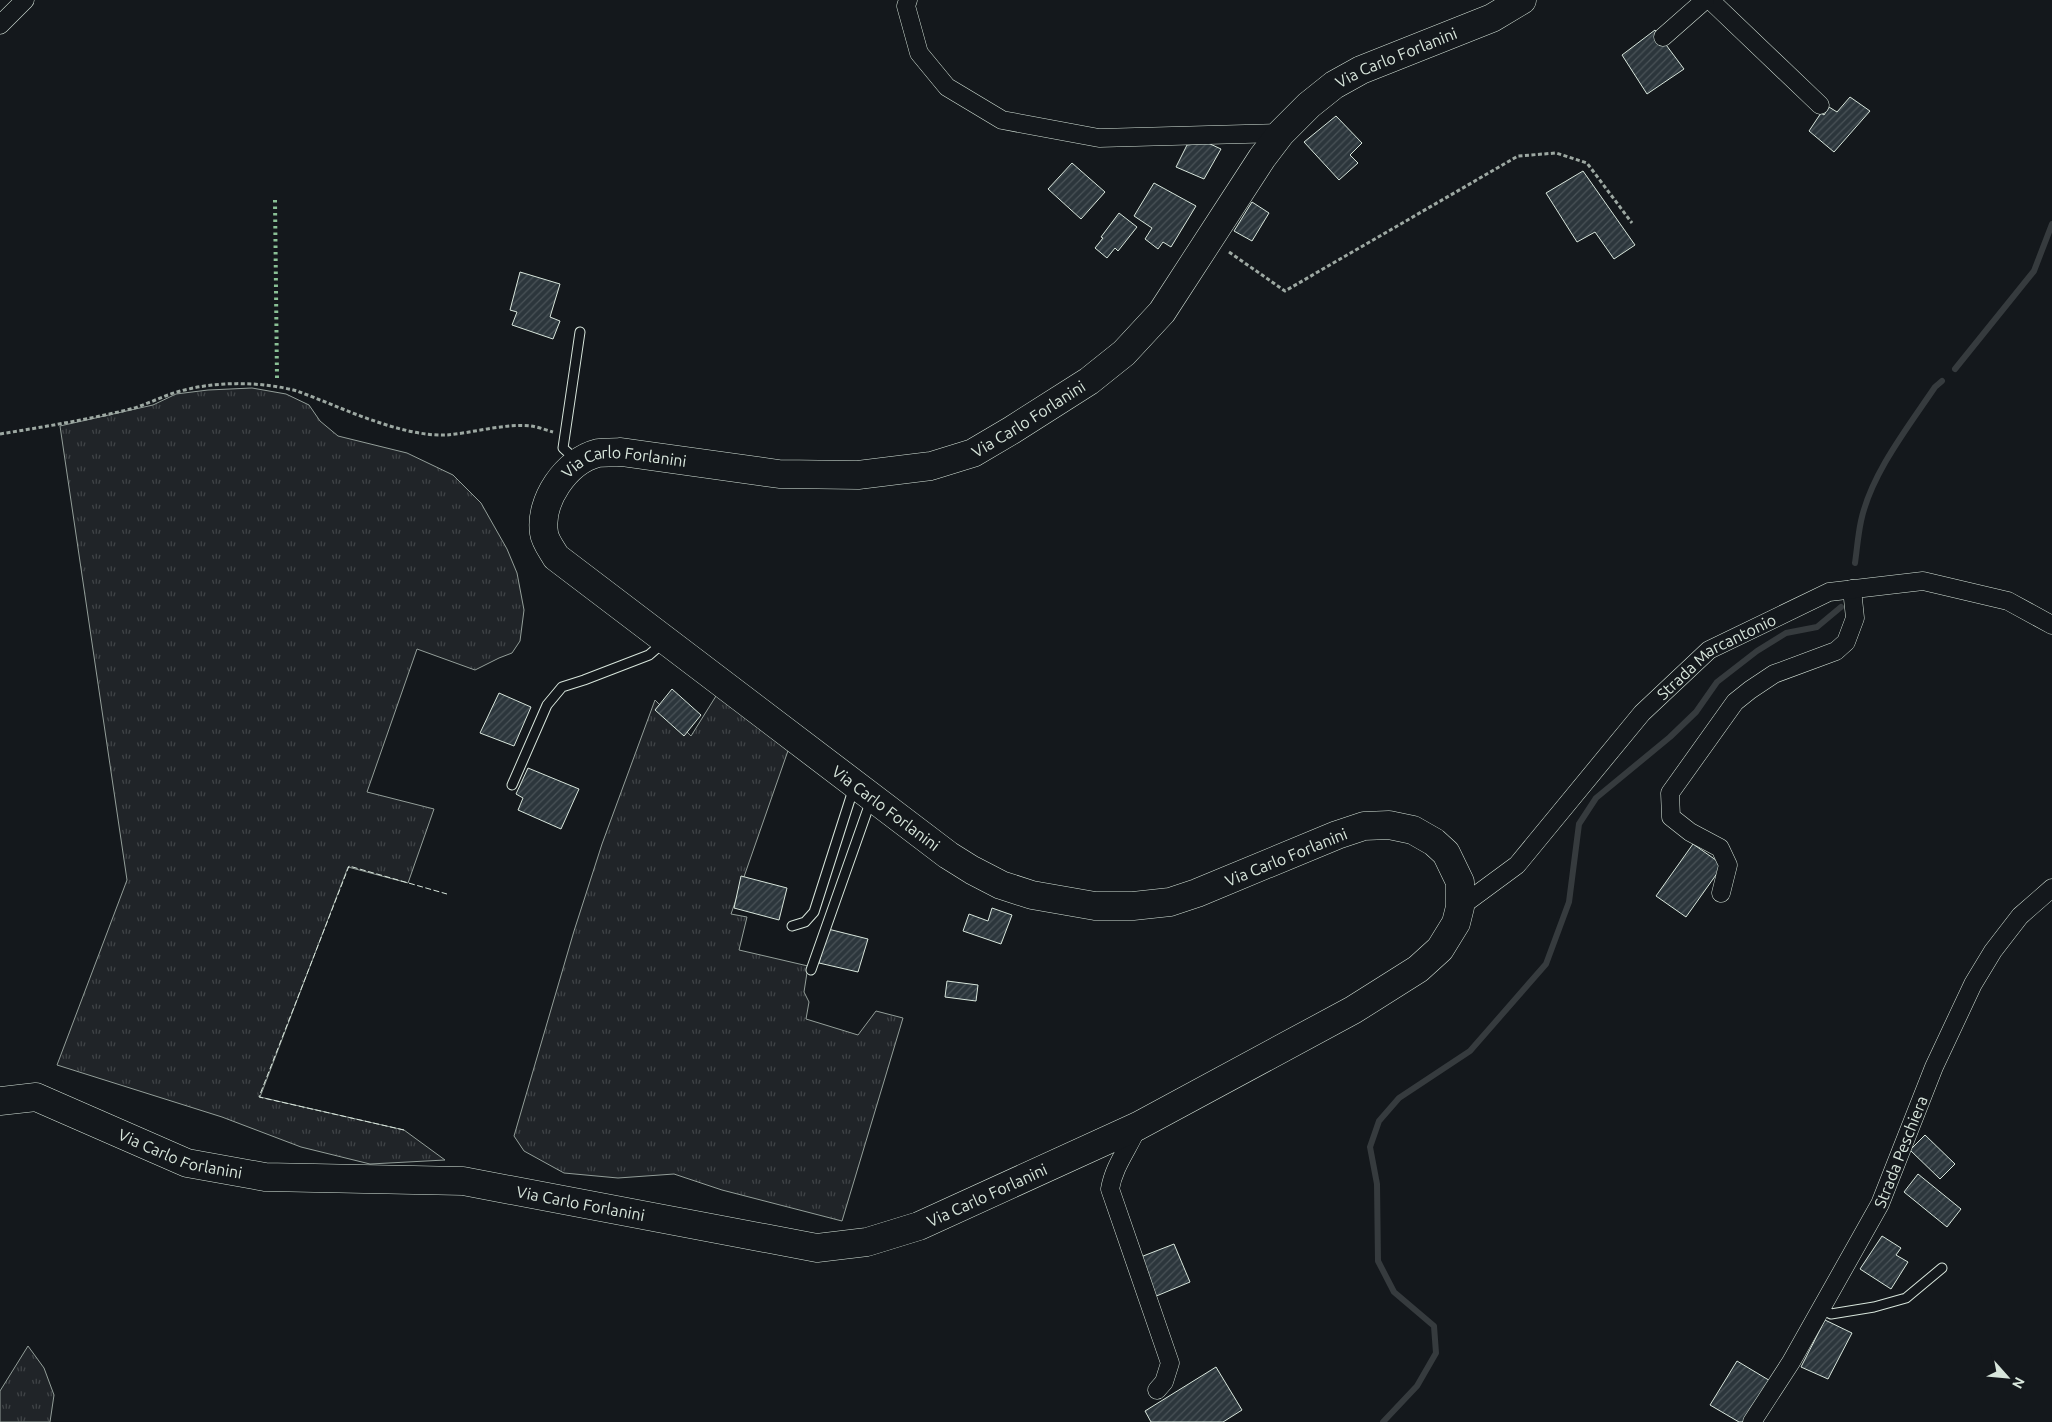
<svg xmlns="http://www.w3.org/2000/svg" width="2052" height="1422" viewBox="0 0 2052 1422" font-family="Ubuntu,sans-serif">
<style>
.grass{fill:url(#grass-tufts);stroke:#939e99}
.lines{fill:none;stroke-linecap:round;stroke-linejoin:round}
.stream{stroke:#363b3e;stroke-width:6}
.building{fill:url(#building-hatch);stroke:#d8e6dc}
.service-casing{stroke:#d8e6dc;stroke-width:11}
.minor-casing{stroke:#d8e6dc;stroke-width:19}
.primary-casing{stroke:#d8e6dc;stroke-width:29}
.path{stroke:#9da8a2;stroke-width:3;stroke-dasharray:4 2.5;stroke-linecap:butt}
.service{stroke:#14181c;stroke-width:9}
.minor{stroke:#14181c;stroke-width:18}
.primary{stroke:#14181c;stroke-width:28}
.hedge{stroke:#8ac095;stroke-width:4;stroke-dasharray:2.5 4;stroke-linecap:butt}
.fence{stroke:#d8e6dc;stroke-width:1;stroke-dasharray:6 2.5;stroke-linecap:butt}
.labels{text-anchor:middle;stroke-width:4;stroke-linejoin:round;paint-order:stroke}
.street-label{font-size:16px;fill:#d8e6dc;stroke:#14181c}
</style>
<defs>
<pattern id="grass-tufts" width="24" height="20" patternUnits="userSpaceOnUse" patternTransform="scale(1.25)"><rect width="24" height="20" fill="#202428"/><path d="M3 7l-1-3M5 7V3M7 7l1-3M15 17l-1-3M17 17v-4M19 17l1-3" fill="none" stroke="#404447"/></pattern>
<pattern id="building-hatch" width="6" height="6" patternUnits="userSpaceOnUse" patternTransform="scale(1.25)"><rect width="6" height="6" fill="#2c363c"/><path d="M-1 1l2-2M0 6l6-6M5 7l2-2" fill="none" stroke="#4a5358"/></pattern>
</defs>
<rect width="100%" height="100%" fill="#14181c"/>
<path class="grass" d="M252,388L286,394L309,405L320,421L338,436L407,453L453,475L481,503L507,549L517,573L524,610L520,641L512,653L499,658L475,670L417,649L367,792L434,809L408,883L348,867L260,1097L404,1130L445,1160L370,1164L301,1147L222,1117L57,1065L127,880L60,426L153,405L176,394L208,390Z
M721,688L790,745L731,914L747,917L739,950L808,966L804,992L809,1002L806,1019L858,1035L876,1011L903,1018L842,1221L722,1190L674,1174L618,1178L564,1173L524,1151L514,1136L574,931L602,844L655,700L691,736Z
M28,1346L44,1368L54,1395L50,1422H0V1391Z"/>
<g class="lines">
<path class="stream" d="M1955,369L2034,271L2052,224
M1855,563C1857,549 1858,535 1861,521C1871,474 1908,427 1935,387L1942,381
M1383,1422L1417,1386L1436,1353L1434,1326L1394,1292L1378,1261L1377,1184L1370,1147L1379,1121L1399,1098L1470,1051L1546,964L1569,902L1579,824L1596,798L1670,737L1696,712L1717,682L1757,651L1786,633L1817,627L1841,607"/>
</g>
<path class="building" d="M1655,30L1684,69L1647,94L1622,55Z
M1850,97L1870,111L1834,152L1809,131L1821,113L1824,115L1829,107L1837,112Z
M1336,116L1362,143L1350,155L1358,163L1339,180L1304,142Z
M1208,143L1221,149L1204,179L1176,167L1187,145Z
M1072,163L1105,192L1081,219L1048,189Z
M1583,171L1635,245L1614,259L1595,232L1577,242L1546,193Z
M1154,183L1196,206L1171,247L1163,242L1158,249L1145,239L1152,228L1134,216Z
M1252,202L1269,213L1252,241L1234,231Z
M1119,213L1137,227L1118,251L1115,248L1107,258L1095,248L1103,238L1101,237Z
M520,272L560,284L550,317L560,321L553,339L512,325L517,312L510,310Z
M672,689L701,715L684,736L655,710Z
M499,693L531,707L514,746L480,733Z
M528,768L579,789L561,829L518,810L523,798L516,794Z
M1693,844L1723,865L1686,917L1656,896Z
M741,876L787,888L779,920L734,908Z
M992,908L1012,915L1001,944L963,931L969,914L988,921Z
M828,929L868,939L858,972L819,963Z
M947,981L978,985L976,1001L945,997Z
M1925,1135L1955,1164L1940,1179L1910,1150Z
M1918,1174L1961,1209L1947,1227L1904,1192Z
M1882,1236L1901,1248L1896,1255L1908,1262L1891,1289L1860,1269Z
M1174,1244L1190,1282L1154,1297L1138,1258Z
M1825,1320L1852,1333L1828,1379L1801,1367Z
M1737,1361L1772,1382L1748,1422H1739L1710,1405Z
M1216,1367L1242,1410L1223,1422H1151L1145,1411Z"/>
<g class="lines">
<defs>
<path id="service" d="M576,460L563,448L580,332
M512,785L547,705L562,687L584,680L649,655L664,642
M792,926L805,922L814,912L854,787
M811,970L871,800
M1821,1309L1831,1314L1874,1307L1906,1298L1942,1268"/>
<g id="minor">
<path d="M908,0L906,6L919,53L947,87L1002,120L1099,138L1281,133"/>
<path d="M1710,0L1820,105"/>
<path d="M0,25L25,0"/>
<path d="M1663,37L1705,0"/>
<path d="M1721,893L1728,865L1720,848L1690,832L1671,817L1670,793L1735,702L1750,690L1774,674L1836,651L1846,642L1855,618L1852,589"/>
<path id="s1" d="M1460,907L1517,865L1642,713L1709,650L1829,592L1923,581L2008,601L2052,625"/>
<path d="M1138,1126C1129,1148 1114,1165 1110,1189L1170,1363L1164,1382L1157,1390"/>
<path id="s2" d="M1752,1422L1791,1362L1880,1204L1934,1067L1973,984L1993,951L2020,916L2052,888"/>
</g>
<g id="primary">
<path id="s3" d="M0,1101L36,1097L187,1163L265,1177L463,1181L817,1248L867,1242L919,1226L1138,1126L1353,1010L1418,969L1440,949L1456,923L1460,907V882L1446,853L1434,842L1413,830L1389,825L1364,826L1337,835L1197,893L1170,902L1133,906H1095L1032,895L1001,885L972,870L948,855L556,557C552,550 545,541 544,533C539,501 566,461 598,453C605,452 613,453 621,452L779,474L858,475L931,466L973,453L1012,430L1089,381L1124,353L1162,312L1262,158L1281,133L1309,105L1334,85L1361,70L1492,18L1522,0"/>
</g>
</defs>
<use href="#service" class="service-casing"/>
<use href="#minor" class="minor-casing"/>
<use href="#primary" class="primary-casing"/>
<path class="path" d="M1229,252L1285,291L1518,156L1556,153L1587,163L1632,223
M0,434C43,427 85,420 127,410C144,406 160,397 177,392C214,381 260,381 297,391C341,407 400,437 447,435C472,433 506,423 531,426C538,427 546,430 553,432"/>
<use href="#service" class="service"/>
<use href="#minor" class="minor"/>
<use href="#primary" class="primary"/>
<path class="hedge" d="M275,200L277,378"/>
<path class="fence" d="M404,1130L259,1097L349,866L447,894"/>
</g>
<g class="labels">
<g class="street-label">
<text dy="6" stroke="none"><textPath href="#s3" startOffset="3765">Via Carlo Forlanini</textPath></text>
<text dy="6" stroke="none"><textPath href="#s3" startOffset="3238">Via Carlo Forlanini</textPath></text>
<text dy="6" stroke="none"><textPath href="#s3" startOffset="2818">Via Carlo Forlanini</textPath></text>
<text dy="6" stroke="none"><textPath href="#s1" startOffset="362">Strada Marcantonio</textPath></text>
<text transform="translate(886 808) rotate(37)" y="6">Via Carlo Forlanini</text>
<text transform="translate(1286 857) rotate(-22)" y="6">Via Carlo Forlanini</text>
<text dy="6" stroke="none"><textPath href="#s3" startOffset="192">Via Carlo Forlanini</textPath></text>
<text dy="6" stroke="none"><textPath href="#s2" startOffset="309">Strada Peschiera</textPath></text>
<text dy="6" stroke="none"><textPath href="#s3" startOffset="1018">Via Carlo Forlanini</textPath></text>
<text dy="6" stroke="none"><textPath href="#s3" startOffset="598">Via Carlo Forlanini</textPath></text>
</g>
</g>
<g transform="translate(2007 1377) rotate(117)" stroke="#14181c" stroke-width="4" paint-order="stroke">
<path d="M0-4L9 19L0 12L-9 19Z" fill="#d8e6dc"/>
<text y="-8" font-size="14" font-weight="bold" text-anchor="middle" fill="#d8e6dc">N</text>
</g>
</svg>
